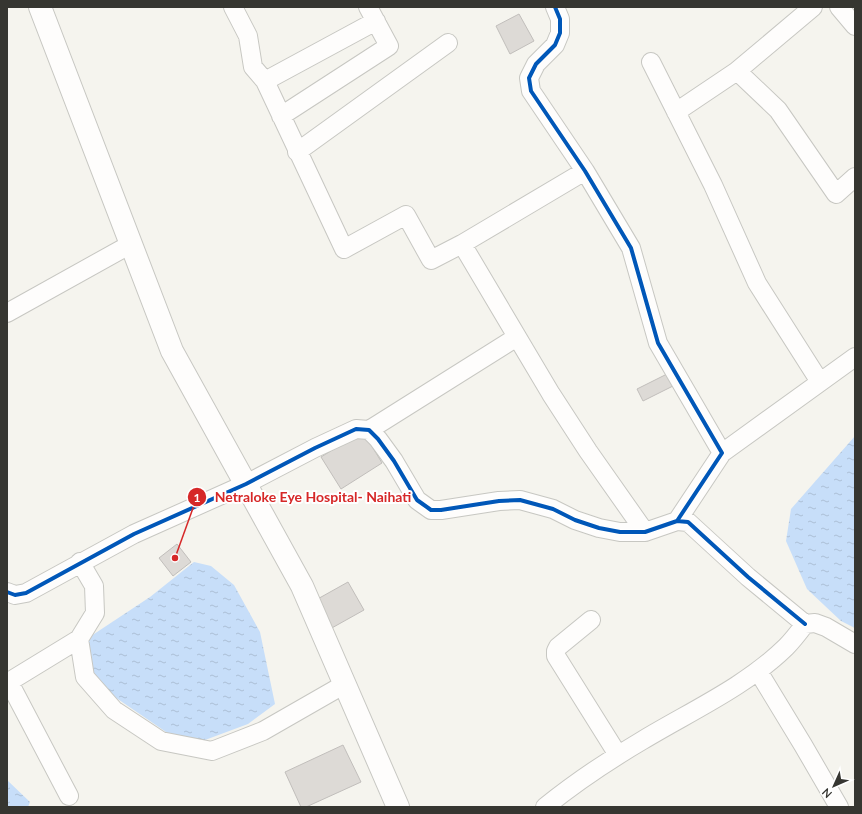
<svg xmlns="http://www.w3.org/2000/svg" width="862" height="814" viewBox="0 0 862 814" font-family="Lato,sans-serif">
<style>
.water{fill:url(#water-ripples)}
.building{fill:#dddad6;stroke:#c1bebb}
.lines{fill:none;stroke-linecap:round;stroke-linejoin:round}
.minor-casing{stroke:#c7c7c2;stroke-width:20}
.secondary-casing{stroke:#c7c7c2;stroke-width:24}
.minor{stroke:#fefdfc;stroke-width:18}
.secondary{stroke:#fefdfc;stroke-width:22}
.cycleway-casing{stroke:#fff;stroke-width:6}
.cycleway{stroke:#0057b8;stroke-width:4}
.leader{fill:none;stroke:#d62828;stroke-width:1.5}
.callout-dot{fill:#d62828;stroke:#fff;stroke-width:1.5}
.mark-label{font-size:12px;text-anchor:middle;font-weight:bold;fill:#fff}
.callout-label{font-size:14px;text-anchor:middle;font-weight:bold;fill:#d62828;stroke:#fff;stroke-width:4;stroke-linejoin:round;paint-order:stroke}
</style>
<defs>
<pattern id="water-ripples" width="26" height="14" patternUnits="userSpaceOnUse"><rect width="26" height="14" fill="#c7def9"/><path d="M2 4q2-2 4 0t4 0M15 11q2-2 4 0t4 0" fill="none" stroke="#acbfd6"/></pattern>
</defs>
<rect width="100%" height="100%" fill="#f5f4ee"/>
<path class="water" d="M855,436V628L841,621L807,589L786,541L791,509Z
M194,562L211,566L234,585L260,632L275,704L248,724L197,743L169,734L106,691L93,681L83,657L88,638L150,597Z
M7,780L30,802L28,807H7Z"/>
<path class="building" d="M519,14L534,41L510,54L496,26Z
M669,373L675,385L643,401L637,389Z
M363,431L382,463L341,489L321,457Z
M177,544L191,562L173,576L159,558Z
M348,582L364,610L330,629L314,601Z
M343,745L361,782L306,807H301L285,772Z"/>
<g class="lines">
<defs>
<path id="minor" d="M233,7L248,36L253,67L265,81L344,249L406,215L431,260L462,244
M555,7L560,19V33L555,45L536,64L529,78L531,91L585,171L631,248L658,343L722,453L677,521
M813,7L737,71L778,110L836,194L855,177
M839,7L855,26
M651,62L713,185L757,283L820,382
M265,81L376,21
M676,112L737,71
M281,116L389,46L368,7
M297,152L448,43
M585,171L462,244L551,394L588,451L645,532
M7,313L131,244
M369,430L517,337
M722,453L855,357
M7,592L15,595L26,593L134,534L246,484L315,448L356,429L369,430L378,439L394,461L417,500L431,510H441L499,501L520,500L553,509L575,520L599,528L620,532H645L677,521L688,522L748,577L805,624
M591,620L558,647L556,651V656L618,755
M79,639L85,677L114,710L161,741L212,751L263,731L345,684
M758,671L803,745L839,807
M9,682L69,796
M7,683L79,639L95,613L94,586L80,562
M545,807C576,782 609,760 643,740C691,711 745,687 786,647C793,640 799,632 805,624L815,623L826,627L855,644"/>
<path id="secondary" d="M40,7L172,351L302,586L398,807"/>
</defs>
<use href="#minor" class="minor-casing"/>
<use href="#secondary" class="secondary-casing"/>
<use href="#minor" class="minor"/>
<use href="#secondary" class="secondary"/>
<defs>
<path id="cycleway" d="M555,7L560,19V33L555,45L536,64L529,78L531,91L585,171L631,248L658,343L722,453L677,521
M7,592L15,595L26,593L134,534L246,484L315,448L356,429L369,430L378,439L394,461L417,500L431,510H441L499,501L520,500L553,509L575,520L599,528L620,532H645L677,521L688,522L748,577L805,624"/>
</defs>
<use href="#cycleway" class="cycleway-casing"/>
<use href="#cycleway" class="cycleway"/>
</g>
<path class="leader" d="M175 558L197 497"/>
<g class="callout-dot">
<circle cx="175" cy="558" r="4"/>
<circle cx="197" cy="497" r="10"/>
</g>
<g class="mark-label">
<text x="197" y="502">1</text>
</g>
<g class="callout-label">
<text x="313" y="502">Netraloke Eye Hospital- Naihati</text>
</g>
<rect width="862" height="814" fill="none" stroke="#363631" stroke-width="16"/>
<g transform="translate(834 786) rotate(225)" stroke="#ffffff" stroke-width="3" paint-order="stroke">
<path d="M0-3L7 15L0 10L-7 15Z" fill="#363631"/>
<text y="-6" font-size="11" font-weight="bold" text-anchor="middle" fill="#363631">N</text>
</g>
</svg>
